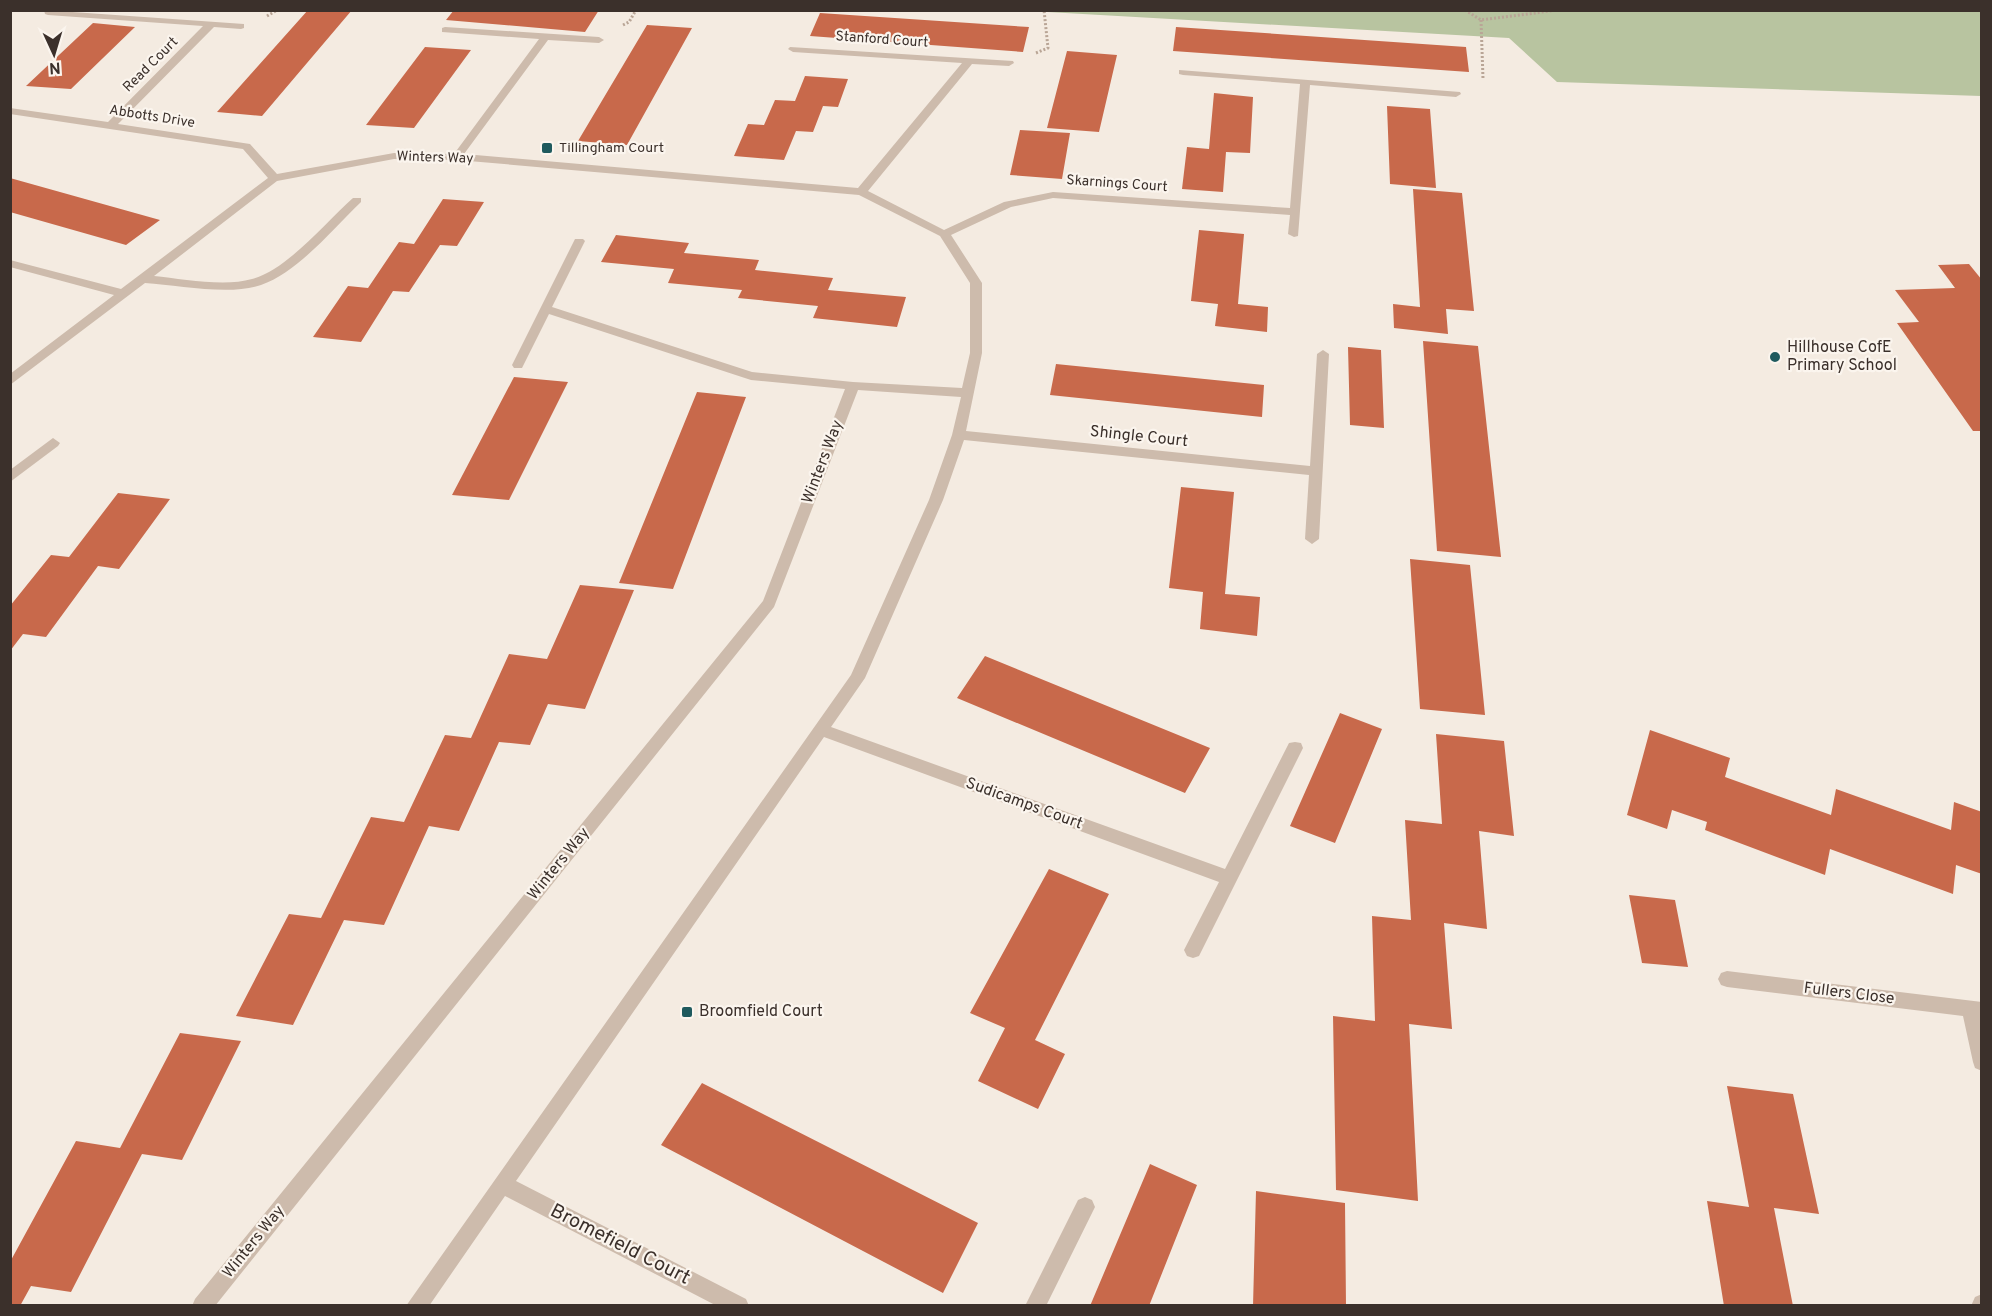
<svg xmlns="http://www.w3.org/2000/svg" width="1992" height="1316" font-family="Overpass,sans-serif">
<rect width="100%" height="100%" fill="#f4ebe1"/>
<path fill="#b8c4a0" d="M1030,11h951v85l-424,-14 -48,-44z"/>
<path fill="#c8694b" d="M308,10h44l-90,106 -45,-4z
M454,10h145l-14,22 -139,-12z
M820,13l209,14 -6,25 -213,-16z
M93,23l42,4 -64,62 -45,-3z
M647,25l45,3 -65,117 -49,-4z
M1176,27l290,20 3,25 -296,-21z
M425,47l46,3 -57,78 -48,-3z
M1067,51l50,4 -18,77 -52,-4z
M805,76l43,3 -10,28 -15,-1 -10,26 -17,-1 -12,29 -50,-4 14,-32 16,1 11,-25 20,1z
M1214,93l39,4 -3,56 -24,-1 -3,40 -41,-3 5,-42 22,2z
M1387,106l43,3 6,79 -46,-4z
M1020,130l50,3 -8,46 -52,-4z
M10,178l150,42 -34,25 -116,-33z
M1413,189l49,4 12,118 -28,-2 2,25 -54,-6 -1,-24 27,3z
M443,199l41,3 -27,44 -17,-1 -31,47 -16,-1 -32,51 -48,-5 35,-51 20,2 31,-46 15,2z
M1199,230l45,4 -6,70 30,3 -1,25 -52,-6 3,-22 -27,-3z
M616,235l73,8 -5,10 75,7 -4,10 78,8 -5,12 78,7 -9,30 -84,-9 5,-12 -80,-8 4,-8 -74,-7 6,-14 -73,-7z
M1969,264l13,16v151h-9l-76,-108 22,-1 -24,-32 60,-2 -17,-23z
M1423,341l55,5 23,211 -64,-6z
M1348,347l33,3 3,78 -34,-3z
M1056,364l208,21 -2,32 -212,-22z
M514,377l54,5 -59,118 -57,-5z
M697,392l49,5 -73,192 -54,-6z
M1181,487l53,5 -9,102 35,3 -3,39 -57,-7 3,-37 -34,-4z
M118,493l52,6 -51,70 -21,-3 -52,71 -23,-3 -13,17v-45l41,-51 18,2z
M1410,559l60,6 15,150 -65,-6z
M580,585l54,5 -49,119 -37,-5 -18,41 -31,-3 -40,89 -30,-5 -45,99 -40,-5 -51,105 -57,-9 53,-102 32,4 50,-101 33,5 41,-87 26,3 38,-84 38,5z
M985,656l225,92 -25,45 -228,-95z
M1340,713l42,16 -47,114 -45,-17z
M1650,730l80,28 -5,19 106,38 5,-26 115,41 3,-28 28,10v62l-26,-9 -3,29 -123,-45 -5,26 -120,-45 2,-8 -35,-12 -5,19 -40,-14z
M1436,734l68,7 10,95 -35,-5 8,98 -43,-6 8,106 -43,-5 9,177 -82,-11 -3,-174 42,5 -3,-105 39,4 -6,-100 37,4z
M1049,869l60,25 -74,146 30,14 -27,55 -60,-28 27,-53 -35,-15z
M1629,895l46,5 13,67 -46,-4z
M180,1033l61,8 -59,119 -40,-6 -71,138 -40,-6 -11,20h-10v-44l66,-121 44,7z
M702,1083l276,140 -35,70 -282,-148z
M1727,1086l66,8 26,120 -45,-6 19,98h-69l-17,-105 42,6z
M1150,1164l47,21 -48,121h-59z
M1256,1191l89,12 1,103h-93z"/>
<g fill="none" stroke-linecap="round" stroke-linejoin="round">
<path stroke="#b9a596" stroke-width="3" stroke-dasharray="2 2" stroke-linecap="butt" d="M1465,10l16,10 77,-10
M267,16l10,-6
M1481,20l2,59
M623,25l6,-3 7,-12
M1036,53l12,-5 -4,-38"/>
<path fill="#cdbbac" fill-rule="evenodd" d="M44,10l200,14v4l-3,1 -27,-2 -96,97 132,20 27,30 117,-21 60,1 85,-115 -97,-7v-4l3,-1 154,10 5,3 -5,3 -51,-3 -84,114 394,34 104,-125 -169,-11 -5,-3 2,-2 223,14 1,2 -5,3 -37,-2 -104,127 76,39 60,-28 49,-10 237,16 10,-124 -117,-9 -4,-1v-4l281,22 1,2 -5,3 -146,-12 -12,151 -4,1 -6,-3 2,-19 -237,-17 -42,9 -60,28 31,48v70l-16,78 344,35 7,-112 6,-4 6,4 -10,185 -7,5 -7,-5 4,-64 -345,-35 -21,60 -78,178 -34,49 394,142 64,-126 6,-1 6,1 2,5 -104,208 -6,2 -6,-2 -3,-6 35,-68 -395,-145 -308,444 230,118 3,7h-32l-212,-110 -76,110h-23l445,-631 78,-175 23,-65 9,-38 -103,-7 -84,217 -559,699h-23l3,-7 568,-698 82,-212 -94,-9 -202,-66 -27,54h-8l-2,-3 63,-126h8l2,2 -33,66 200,65 101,10 109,6 8,-35v-70l-30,-47 -81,-41 -402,-35 -63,-1 -117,22 -123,95c28,3 71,11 98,3 35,-9 74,-57 101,-81h8v4c-28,27 -63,70 -100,83 -32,11 -82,0 -116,-2l-135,102v-11l104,-79 -104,-28v-7l111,29 147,-111 -25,-29 -233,-35v-6l98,14 95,-96 -155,-11 -3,-1z
M53,438l7,5 -2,3 -48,36v-12z
M1727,971l255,31v69l-7,-3 -2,-6 -10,-46 -236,-29 -6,-2 -3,-6 3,-6z
M1085,1197l7,3 3,7 -49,99h-21l53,-106z
M1982,1294v12h-11l4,-9z"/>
</g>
<g fill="#1f5a5e" stroke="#fbf5ee" stroke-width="2">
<rect x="541" y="142" width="12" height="12" rx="3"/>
<circle cx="1775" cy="357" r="6"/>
<rect x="681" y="1006" width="12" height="12" rx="3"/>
</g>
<g text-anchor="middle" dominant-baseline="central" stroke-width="4.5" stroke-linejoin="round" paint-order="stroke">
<g font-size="14" fill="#3b302b" stroke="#fbf5ee">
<text transform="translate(882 40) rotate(4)">Stanford Court</text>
<text transform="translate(151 65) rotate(-45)">Read Court</text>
<text transform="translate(152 117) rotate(9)">Abbotts Drive</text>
<text transform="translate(435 158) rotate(2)">Winters Way</text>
<text transform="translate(1117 184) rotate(4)">Skarnings Court</text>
</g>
<g font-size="14" fill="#3b302b" stroke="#fbf5ee" text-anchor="start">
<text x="559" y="148">Tillingham Court</text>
</g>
<g font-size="16" fill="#3b302b" stroke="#fbf5ee" text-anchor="start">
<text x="1787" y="348">Hillhouse CofE<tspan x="1787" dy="18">Primary School</tspan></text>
<text x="699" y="1012">Broomfield Court</text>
</g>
<g font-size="16" fill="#3b302b" stroke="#fbf5ee">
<text transform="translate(1139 437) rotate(6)">Shingle Court</text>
<text transform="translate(823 462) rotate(-69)">Winters Way</text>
<text transform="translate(1024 804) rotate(20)">Sudicamps Court</text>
<text transform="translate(559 864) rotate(-51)">Winters Way</text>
<text transform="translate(1849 994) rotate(7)">Fullers Close</text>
<text transform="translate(254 1242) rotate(-51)">Winters Way</text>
</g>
<g font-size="20" fill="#3b302b" stroke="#fbf5ee">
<text transform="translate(620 1245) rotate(27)">Bromefield Court</text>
</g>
</g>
<rect width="1992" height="1316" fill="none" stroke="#3b302b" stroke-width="24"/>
<g transform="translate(54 54) rotate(176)" stroke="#fbf5ee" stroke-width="4.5" paint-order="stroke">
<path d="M0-4.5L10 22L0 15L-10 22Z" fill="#3b302b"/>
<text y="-9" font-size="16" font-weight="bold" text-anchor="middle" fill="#3b302b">N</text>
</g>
</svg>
